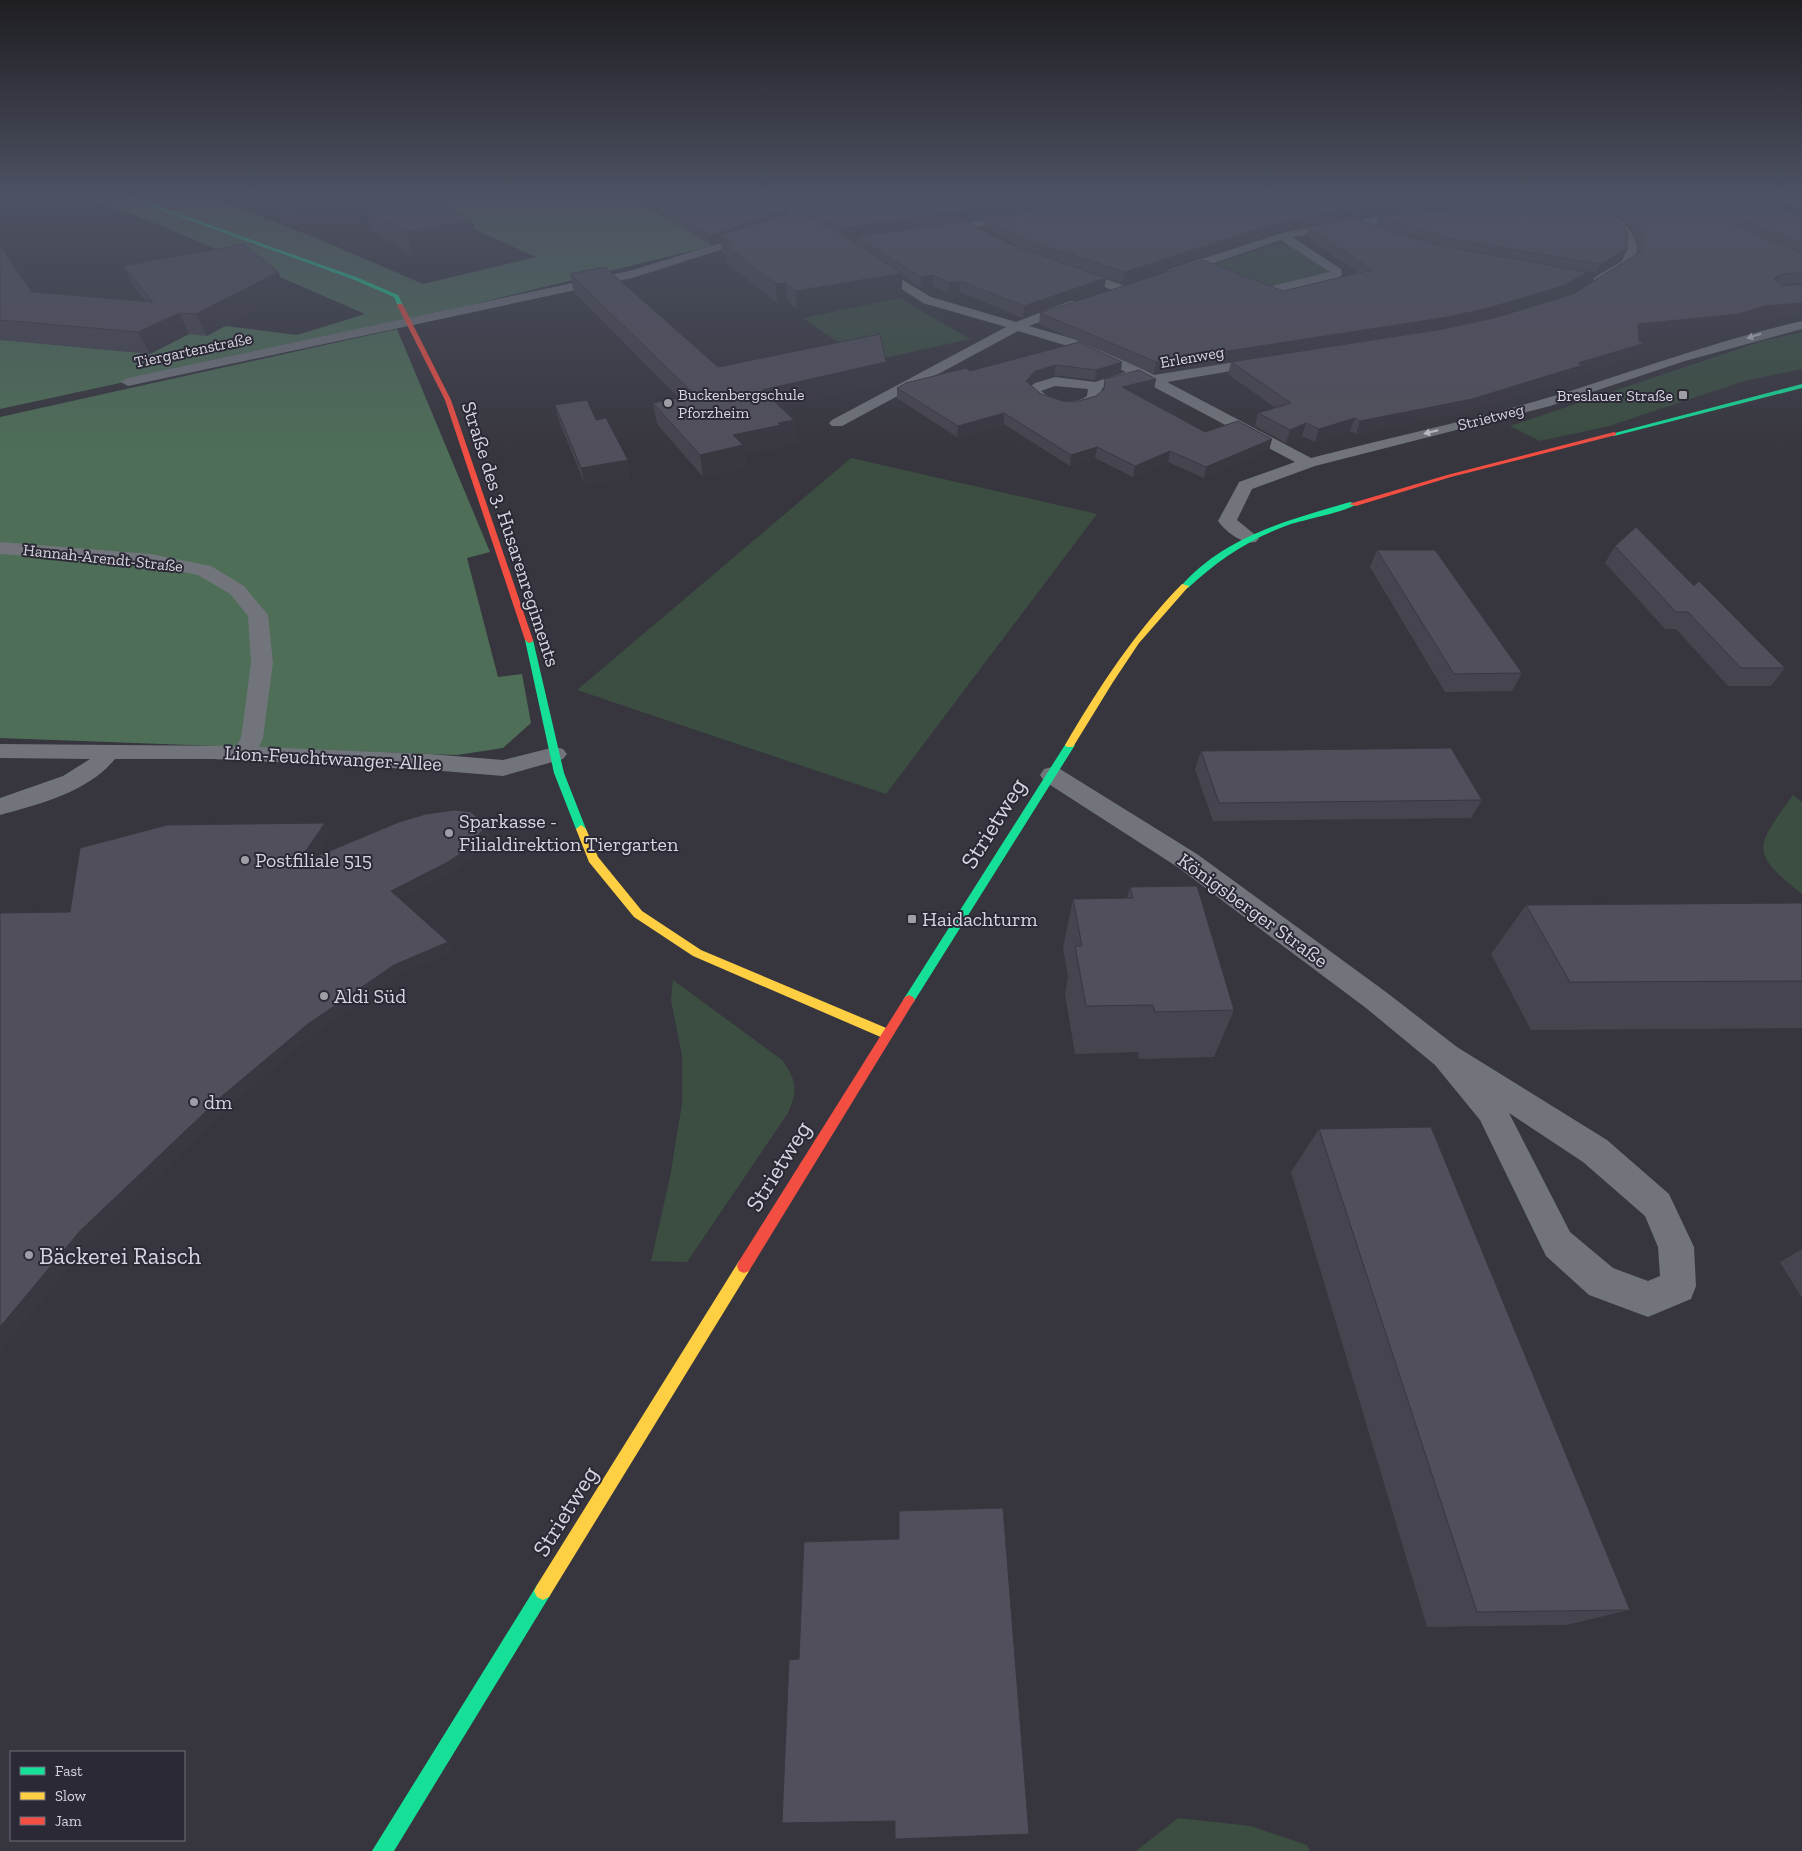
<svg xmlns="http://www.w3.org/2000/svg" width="1802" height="1851" font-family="'Zilla Slab',serif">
<rect width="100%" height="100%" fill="#37363e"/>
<path fill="#3b4e41" d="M1287,241l49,30 -69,19 -58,-25z
M900,298l70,41 -103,23 -64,-44z
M1802,332v37l-58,12 -135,45 -69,15 -30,-15 252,-85z
M851,458l246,56 -211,280 -309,-104z
M1793,795l9,7v92c-55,-43 -45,-48 -9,-99z
M673,980l109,80c15,21 16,30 6,53l-101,149 -36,-1 19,-84 12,-73v-48l-11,-56z
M1178,1818l73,8 56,19 3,6h-174z"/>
<path fill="#4e6e57" d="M81,196h127l113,44 102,44 113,-27 -71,-32 -86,-29h251l41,25 138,-25h55l-156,51 -303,74 -405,88v-102l116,5 181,23 68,-21 -205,-89z
M1766,196h36v14z
M397,329l93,223 -23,6 31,119 24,-3 9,49 -28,25 -46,7 -457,-17v-321z"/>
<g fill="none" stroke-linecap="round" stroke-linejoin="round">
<path fill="#71747a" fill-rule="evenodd" d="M1578,196h42l-5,3 -69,6 -5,-3 5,-3z
M1599,207c7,2 14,8 20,12 33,28 17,55 -20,65l-6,-4 2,-3 27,-16 6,-13 -6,-14 -28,-24z
M1414,212l4,1v4l-126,20 49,32 1,5 -2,3 -73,18 -31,-14 6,-4 26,10 62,-15 -49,-32 -105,36h-8l-2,-3 2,-3 114,-37 70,-13z
M1020,215l4,1v4l-88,13 -5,-3 5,-3z
M757,232l4,1v4l-129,41 -504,108 -7,-4 7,-4 501,-107z
M871,261l60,36 85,25 54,-21h8l2,3 -2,3 -49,19 52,15 38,16 35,18 112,-18 5,1 2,3 -2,3 -5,1 -99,17 144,76c76,-20 153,-36 229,-58 88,-26 172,-59 262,-79v8l-117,32 -135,45 -235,60 -63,23 -15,31 22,18 -3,4c-13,3 -30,-10 -38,-21l19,-35 2,-4 56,-20 -158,-84 -35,10 -1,10c-16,23 -62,12 -75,-8l9,-7 20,-6 40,5 31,-10 -55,-25 -53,-16 -176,95h-10l-3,-3 3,-3 174,-93 -83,-24 -56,-37 -2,-2zM1055,386l33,3 -1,7c-13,10 -34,6 -46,-5z
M1070,266l55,20 2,3 -6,4 -4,-1 -51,-20v-4z
M0,542l151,12 60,12 33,20 24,29 5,48 -10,75 -4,9 171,7 73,6 52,-13 8,2 4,5 -4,5 -60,17 -73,-6 -217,-11h-98c-27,33 -75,45 -115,56v-17l63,-22 27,-17 -90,-1v-14l236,2 5,-8 10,-75 -3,-47 -18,-22 -32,-19 -47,-9 -151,-12z
M1052,767l8,2 137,85 189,138 71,55 150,93 62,54 25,53 2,39 -5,13 -43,18 -59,-22 -43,-39 -66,-136 -45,-55 -69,-57 -187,-140 -135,-87 -4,-6 4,-6zM1509,1113l74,49 62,54 13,31 2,29 -12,5 -35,-13 -43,-36z"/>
<path fill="#16e098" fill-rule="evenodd" d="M122,196h6l228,81 42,18 5,10 -5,1 -4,-9 -42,-18z
M1802,384v4l-188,48 -3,-2z
M1350,502l7,2c-12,8 -50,15 -66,20 -40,14 -72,35 -103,64l-7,-2c44,-50 108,-66 169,-84z
M529,637l4,3 31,133 22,56 -5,4 -5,-4 -22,-56 -29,-133z
M1070,742l5,3 -162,258 -4,2 -4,-2 -2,-3 2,-3 160,-252z
M543,1582l6,3 3,6 -3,6 -155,254h-22l165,-266z"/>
<path fill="#ffcf43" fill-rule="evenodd" d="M1182,584l7,2 -50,57 -26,39 -40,65h-6l-2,-2c34,-58 70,-113 117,-161z
M581,825l5,4 12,28 44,54 59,39 190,80 2,4 -2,4 -4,1 -4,-1 -190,-82 -59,-39 -45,-55 -13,-33z
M744,1259l5,2 2,5 -2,5 -200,326 -6,3 -6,-3 -3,-6 3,-6 202,-324z"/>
<path fill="#f24e42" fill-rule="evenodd" d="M400,303l3,2 48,95 82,240 -1,2 -3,1 -4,-3 -80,-240 -48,-95z
M1614,432l2,1v2l-165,42 -95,29 -7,-2 98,-29z
M909,995l4,2 2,3 -2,3 -164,268 -5,2 -5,-2 -2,-5 2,-5 166,-264z"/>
</g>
<path fill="#46444e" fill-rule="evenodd" d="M256,196h105l6,20 -67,12z
M632,196h681l27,15 -2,10 -60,11 -155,51 -79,-27 62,22 -2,11 -81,29 -63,-26 -12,2 -15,-8 -12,2 -19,-12v15l-105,18 -10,-8 -10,2 -50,-40 -1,-8 -4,-2 -1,-10 -10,3zM762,201l44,13 4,-1 1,6 -22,-6zM1030,211l-46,7v10l41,22 -8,-3 -161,-10v7l-9,-6z
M1314,196h241l-199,21z
M1599,196h147l56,22v95l-44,5 -26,8 -93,9v20l-60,18 -2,4 -110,35 -111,22 -6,-3 -35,11 -13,-6 -16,7 -31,-17 3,-13 18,-5 -48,-34 3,-12 212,-33 51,-11 79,-24 64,-40 1,-4 -5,-20 -14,-15 -23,-13zM1802,283v1l-20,2 -2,-1z
M365,207l114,37 -65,13 -41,-26z
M1379,217l246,33 -5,9 -23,14 -64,-11 50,20 -25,14 -77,24 -43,9 -284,45 -115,-50 1,-11 243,-22 76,-17 -53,-38 2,-9 76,2 61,17 -69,-21z
M0,246l32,46 114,10 -12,-15 -11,-21 155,6 9,20 -80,44 -18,-2 -39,20 -150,-14z
M570,274l148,93 168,16 -105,24 13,13 2,21 -14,3v3l-38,8 2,12 -43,10 -46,-53 -4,-21 26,-5 -105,-106z
M1079,342l42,30 -26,8 -41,-5 -20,7 -4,3 11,9 22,7 12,1 81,-23 -2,10 -19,5 70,38 67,7 -3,11 -65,28 -36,-16 -35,15 -38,-19 -25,8 -66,-42 -47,13 -60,-39v-10l73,-17z
M555,405l76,72 -46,8 -26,-64z
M1615,546l79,40 91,82 -14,18h-43l-52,-57h-11l-60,-66z
M1377,550l145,123 -10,18 -67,1 -75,-125z
M1201,751l281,49 -11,18 -258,3 -18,-52z
M1130,887l104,123 -20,47 -75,2 -1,-7 -63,2 -10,-60 3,-17 -5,-29 10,-49 54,-1z
M1802,903v125l-271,2 -40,-76 35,-49z
M1319,1129l311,481 -64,15 -139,2 -136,-455z
M1802,1249v49l-22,-36z"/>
<path fill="#393740" d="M337,196h24l6,20 -67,12 -9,-24z
M829,196h29l-52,18 -1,-10z
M1057,196h44l-64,14 -194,28v-10z
M1466,196h89l-199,21 3,-10z
M788,209l1,10 -69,16 1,8 -10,3 -1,-10z
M1340,211l-2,10 -60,11 -155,51 2,-11 155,-50z
M472,220l7,24 -65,13 -8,-25z
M1625,250l-5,9 -23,14 4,-9z
M278,272l9,20 -80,44 -11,-22z
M1587,272l-4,10 -25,14 -77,24 -43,9 -284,45 2,-12z
M902,273v18l-105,18 -1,-18z
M1781,274l-6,11 -1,-6z
M933,275v11l-12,2v-11z
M1106,278l-2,11 -81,29 1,-12z
M960,281v11l-12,2 1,-11z
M786,283l1,18 -10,2 -1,-19z
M1802,303v10l-44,5 -26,8 -100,10 6,-12 126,-18z
M179,313l10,21 -39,20 -12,-22z
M1645,343l-6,12 -60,18 -2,4 -110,35 -111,22 4,-13 218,-58z
M886,362v21l-122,28 -2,-21z
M1122,362l-1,10 -26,8 1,-10z
M1056,365l-2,10 -20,7 -9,9 1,-10 9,-10z
M1156,379l-2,10 -33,9 1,-11z
M1004,413v11l-47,13 1,-11z
M1355,418l-5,13 -35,11 4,-13z
M794,420l2,21 -14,3v3l-38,8 2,12 -43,10 -3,-22 33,-20 45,-12z
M1306,423l-4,13 -16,7 4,-13z
M1272,439l-3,11 -65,28 2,-11z
M1097,447l-2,11 -25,8 1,-11z
M1170,451l-2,11 -35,15 2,-11z
M628,460l3,17 -46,8 -4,-17z
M325,823l6,10 -29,42 -6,-10z
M486,826l5,10 -19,23 -19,14 -56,28 -6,-10z
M448,942l6,10 -54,23 -84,58 -85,72 -139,135 -92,112v-25l80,-96 142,-135 86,-72 86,-59z"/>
<path fill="#514f5b" stroke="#393740" d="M280,196h57l-46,8z
M422,196h5l45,24 -66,12 -41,-25z
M646,196h99l43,13 -78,27z
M777,196h52l-24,8z
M856,196h201l-19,4 -195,28 -33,-16z
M1098,196h215l27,15 -60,11 -155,50 -98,-32 -43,-22 54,-8z
M1336,196h130l-107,11z
M1607,196h56l139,57v20l-21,1 -7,5 8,7 20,-2v19l-38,3 -25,8 -101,10 1,17 6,2 -67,20 5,2 -111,34 -112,22 -5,-3 -36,11 -13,-6 -16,7 -32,-17 33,-10 -60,-41 212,-33 51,-11 79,-24 67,-42 3,-12 -5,-20 -15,-14z
M1685,196h61l56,22v26z
M1579,197l37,20 11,15 1,9 -3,9 -24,14 -151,-25 -71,-22z
M795,211l40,19 67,43 -106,18 -10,-8 -10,1 -51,-39 8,-1 -13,-9z
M1356,218l28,11 58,17 145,26 -24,14 -78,23 -43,9 -286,44 -116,-49 163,-53 80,31 89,-21 -64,-43z
M965,221l52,26 89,31 -82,28 -64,-25 -11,2 -16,-8 -12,2 -65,-40z
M244,244l34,28 -82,42 -17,-1 -41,19 -138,-12v-74l32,46 121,10 -30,-36z
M605,267l113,100 162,-33 6,28 -124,28 32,30 -16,3 3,2 -48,10 10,10 -43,10 -47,-52 42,-8 -125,-121z
M1079,342l43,20 -26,8 -40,-5 -21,6 -9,10 15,13 22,7 12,1 21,-6 8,-7 1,-10 34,-9 17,9 -34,8 83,45 33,-11 34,18 -66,28 -36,-16 -35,15 -38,-19 -26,8 -67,-42 -46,13 -61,-38 9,-5 60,-15 4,3z
M587,400l9,20 10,-2 22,42 -47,8 -26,-63z
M1636,527l58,59 5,-5 86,87h-44l-53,-56h-12l-61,-66z
M1377,550h58l87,123 -68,1z
M1451,748l31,52 -263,3 -18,-52z
M454,810l17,2 15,14 -19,23 -19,13 -57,29 57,51 -54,23 -86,59 -86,72 -142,135 -80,96v-414l70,-1 10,-64 87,-23 158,-2 -29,42 103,-43 27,-8z
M1197,886l37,124 -79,2 -2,-7 -67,1 -11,-60h7l-9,-47 60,-1 -3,-11z
M1802,903v78l-232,1 -44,-77z
M1431,1127l199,483 -153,2 -158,-483z
M1003,1508l26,326 -134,5v-18l-113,2 7,-163 10,-1 5,-117 95,-3v-28z"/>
<defs><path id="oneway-solid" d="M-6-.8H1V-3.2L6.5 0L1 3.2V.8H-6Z" transform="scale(1.25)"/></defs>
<g fill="#c3c2cb">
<use href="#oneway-solid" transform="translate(1754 336) rotate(163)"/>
<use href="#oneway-solid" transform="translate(1431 432) rotate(166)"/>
</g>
<linearGradient id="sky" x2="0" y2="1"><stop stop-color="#1e1e22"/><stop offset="0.43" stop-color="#4d5263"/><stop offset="1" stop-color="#4d5263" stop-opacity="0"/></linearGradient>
<rect width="1802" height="455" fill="url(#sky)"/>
<g fill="#9f9ea7" stroke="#2b2936" stroke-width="2">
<rect x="1678" y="390" width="10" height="10" rx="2.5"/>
<circle cx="668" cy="403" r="5"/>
<circle cx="449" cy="833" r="5"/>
<circle cx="245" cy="860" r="5"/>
<rect x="907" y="914" width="10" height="10" rx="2.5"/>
<circle cx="324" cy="996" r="5"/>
<circle cx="194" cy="1102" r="5"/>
<circle cx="29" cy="1255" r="5"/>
</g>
<g text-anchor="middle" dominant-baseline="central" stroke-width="4" stroke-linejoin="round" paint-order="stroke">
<g font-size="16" fill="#d7d6df" stroke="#2b2936">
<text transform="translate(193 350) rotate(-12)">Tiergartenstraße</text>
<text transform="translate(1192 357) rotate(-10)">Erlenweg</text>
<text transform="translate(1491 417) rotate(-14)">Strietweg</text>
<text transform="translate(103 558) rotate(6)">Hannah-Arendt-Straße</text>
</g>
<g font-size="16" fill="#d7d6df" stroke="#2b2936" text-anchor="start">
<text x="678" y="394">Buckenbergschule<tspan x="678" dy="18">Pforzheim</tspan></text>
<text x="1673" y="395" text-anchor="end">Breslauer Straße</text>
</g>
<g font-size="20" fill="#d7d6df" stroke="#2b2936">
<text transform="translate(511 534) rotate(72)">Straße des 3. Husarenregiments</text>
<text transform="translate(333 758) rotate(3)">Lion-Feuchtwanger-Allee</text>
<text transform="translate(1253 910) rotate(36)">Königsberger Straße</text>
</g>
<g font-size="20" fill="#d7d6df" stroke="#2b2936" text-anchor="start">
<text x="459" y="821">Sparkasse -<tspan x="459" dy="23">Filialdirektion Tiergarten</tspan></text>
<text x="255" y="860">Postfiliale 515</text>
<text x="922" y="919">Haidachturm</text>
<text x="334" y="996">Aldi Süd</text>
<text x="204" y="1102">dm</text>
</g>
<g font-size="24" fill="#d7d6df" stroke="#2b2936">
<text transform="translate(993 823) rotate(-58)">Strietweg</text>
<text transform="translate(778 1166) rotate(-58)">Strietweg</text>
<text transform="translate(565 1511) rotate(-58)">Strietweg</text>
</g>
<g font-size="24" fill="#d7d6df" stroke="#2b2936" text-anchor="start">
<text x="39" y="1255">Bäckerei Raisch</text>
</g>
</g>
<rect x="10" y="1751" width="175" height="90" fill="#2b2936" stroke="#706e7a"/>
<rect x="20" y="1767" width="25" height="8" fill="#16e098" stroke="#706e7a"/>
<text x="55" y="1776" font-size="15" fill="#d7d6df">Fast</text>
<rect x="20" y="1792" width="25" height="8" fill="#ffcf43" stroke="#706e7a"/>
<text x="55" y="1801" font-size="15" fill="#d7d6df">Slow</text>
<rect x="20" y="1817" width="25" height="8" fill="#f24e42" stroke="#706e7a"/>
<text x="55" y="1826" font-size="15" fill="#d7d6df">Jam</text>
</svg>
